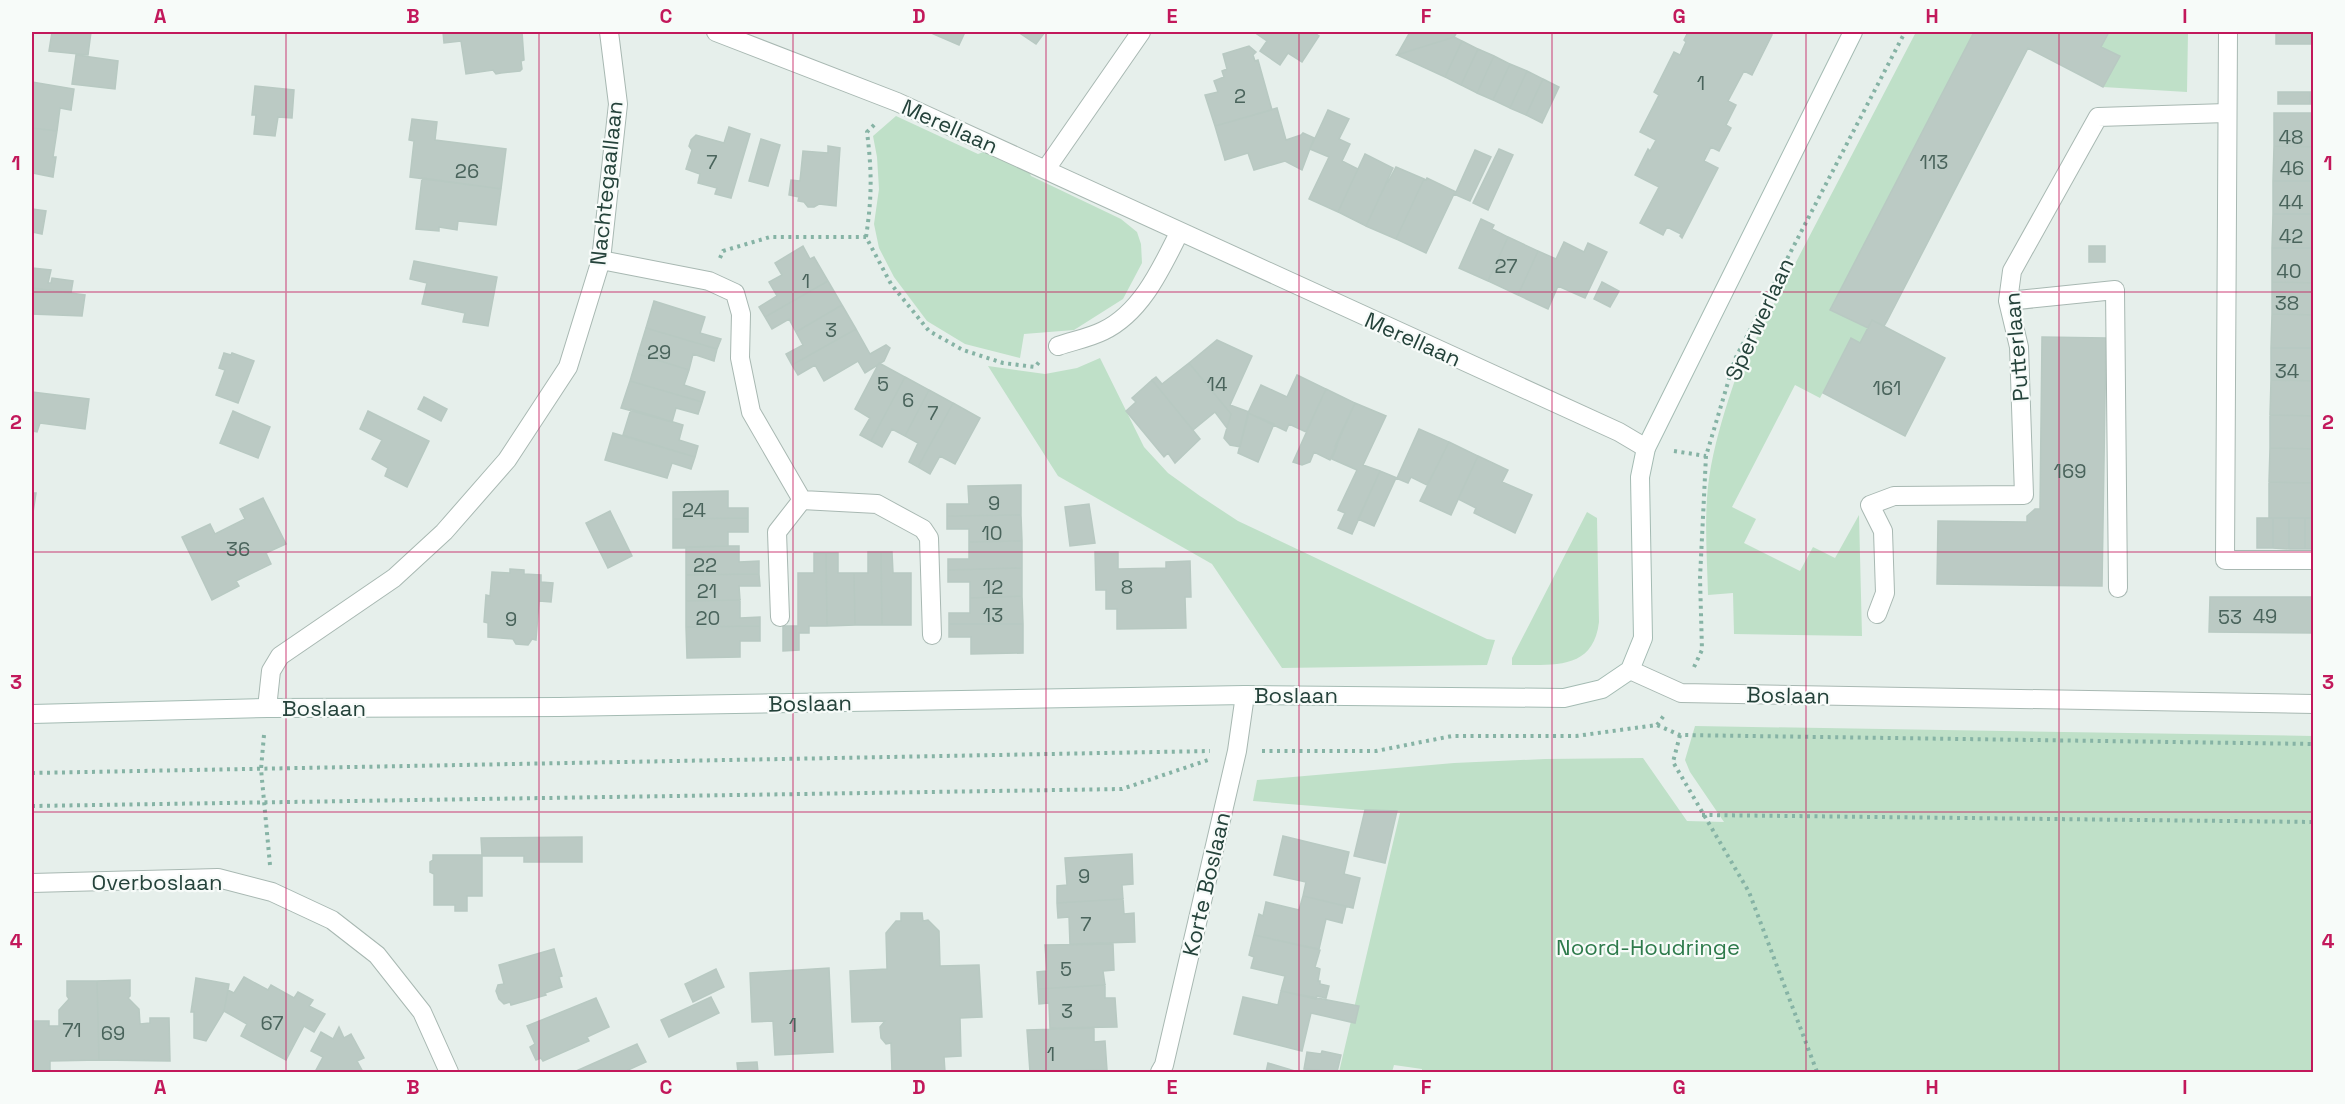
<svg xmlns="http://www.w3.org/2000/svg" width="2345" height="1104" font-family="'Space Grotesk',sans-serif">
<rect width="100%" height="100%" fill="#e6efeb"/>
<path fill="#bfe0c8" d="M1916,32h58l-143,278 37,18 -8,15 -9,-5 -31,60 -25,-13 -63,122 24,12 -12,24 56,28 13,-24 22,11 24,-43 3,121 -128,-2 -1,-41 -25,2c-1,-43 -5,-87 3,-129 6,-31 15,-60 25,-89z
M2109,32h79l-1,60 -84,-5 17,-31 -19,-9z
M896,116l82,38 8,-3 42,18 3,7 90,43 16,13 4,12 1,19 -19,36 -49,31 -50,4 -4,24 -55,-14 -38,-23 -33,-44 -15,-29 -5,-24 5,-35 -2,-32 -4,-21z
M1100,358l44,89 24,26 32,23 38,25 249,118 8,1 -8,25 -205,3 -70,-104 -154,-88 -70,-110 57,8 32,-6z
M1587,512l10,6 2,104c-6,50 -48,42 -87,43v-7z
M1695,726l618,10v336h-891v-3l-28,-4 -2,7h-53l61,-259 -147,-12 4,-21 197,-17 91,-4 98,-1 44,63 37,1 -34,-50 -5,-12z"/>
<path fill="#bbcac4" stroke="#b8c9c2" stroke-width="1.5" d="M52,32h39l-3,23 -39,-4z
M443,32h79l2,28 -3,1 1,8 -2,2 -19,2 -5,1 -3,-4 -27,4 -5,-33 -17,2z
M929,32h36l-6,13z
M1018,32h27l-9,12z
M1254,32h59l6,4 -17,26 -14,-9 -8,12 -20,-14 7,-10z
M1410,32h47l-3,5 -57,18z
M1688,32h77l7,3 -20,40 -8,-4 -16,30 8,4 -10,20 5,3 -12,23 -8,-4 -7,14 14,7 -36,70 -2,-2 1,-2 -14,-7 -4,8 -23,-12 19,-36 -24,-12 13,-26 2,2 6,-11 -16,-8 19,-37 -5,-3 20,-40 6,3 6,-13 -2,-2z
M1974,32h135l-8,15 19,9 -17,31 -75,-39 -141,273 -3,5 -12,-6 -4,8 -38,-18z
M2276,32h35v12h-35z
M2311,32h3v12h-3z
M1454,37l8,4 -17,36 -48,-22z
M1462,41l16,8 -17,36 -16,-8z
M1249,46l7,6 -3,3 2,6 3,-1 14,50 -57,16 -10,-31 13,-3 -4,-11 10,-4 -2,-6 5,-2 -4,-15z
M1478,49l16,7 -17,37 -16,-8z
M76,55l42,6 -3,28 -43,-5z
M1494,56l16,8 -17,36 -16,-7z
M1510,64l17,7 -17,37 -17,-8z
M1527,71l16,8 -17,36 -16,-7z
M1543,79l16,8 -17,36 -16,-8z
M32,82l42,7 -3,21 -11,-2 -3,23 -25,-3z
M255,86l39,4 -2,28 -14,-1 -3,19 -21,-2 2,-19h-4z
M2278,92h32v12h-32z
M2310,92h4v12h-4z
M1277,108l9,32 15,-5 2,-2 11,5 -12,32 -17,-9 -31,9 -6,-17 -23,7 -10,-34z
M1328,110l21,9 -10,20 11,5 -8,17 16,8 -20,43 -29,-13 20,-42 -19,-8z
M2274,113h40v34l-40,-1z
M412,119l25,3 -2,18 71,9 -5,40 -91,-12 4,-36 -5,-1z
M729,127l21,7 -19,64 -16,-4 2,-6 -19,-5 2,-9 -14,-5 6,-19 -3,-4 2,-6 5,-5 28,8z
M32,128l25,3 -4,26h3l-3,20 -21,-4z
M761,139l19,6 -12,41 -19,-5z
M828,146l12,2 -4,58 -17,-2 -5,3h-6l-4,-5 -6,-1 1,-4 -10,-2 2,-15 9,1 3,-30 25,2z
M2274,146l40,1v34h-41z
M1499,149l14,6 -25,55 -15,-7z
M1475,150l16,7 -21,44 -16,-7 -28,59 -30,-14 28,-60 2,1 1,-2 29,14z
M1365,154l28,14 -27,58 -28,-14z
M1396,167l28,12 -28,60 -30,-13 21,-44h1z
M422,178l79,11 -5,36 -38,-4 -1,9 -18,-3v4l-23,-2z
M2273,181h41v33h-41z
M32,209l14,2 -4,23 -10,-2z
M2273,214h41v34h-42z
M1481,219l13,6 -2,4 16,8 -20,44 -29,-13z
M1508,237l30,14 -20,44 -30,-14z
M1564,242l20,10 4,-9 19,9 -22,46 -27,-12 -10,23 -30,-14 20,-44 18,8z
M803,246l7,13 4,-2 14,24 -63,36 -6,-10 18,-11 -8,-14 13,-7 -7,-12z
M2089,246h16v16h-16z
M2272,248h42v35l-42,-1z
M414,261l83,16 -9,49 -25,-4 2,-9 -43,-9 5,-21 -17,-4z
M32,268l19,2 -3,13h3l1,-5 21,3 -2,12 -39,-5z
M828,281l14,24 -46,27 -7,-13 -17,10 -7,-12z
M1602,282l17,9 -9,16 -16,-8z
M2272,282l42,1v32l-42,-1z
M32,288l53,7 -3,21 -50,-2z
M654,301l51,16 -5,16 21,6 -4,10 -71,-21z
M842,305l14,24 -64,36 -6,-11 17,-9 -7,-13z
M2272,314l42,1v33h-43z
M1872,320l73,38 -40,78 -82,-43 28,-55 9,5z
M646,328l71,21 -3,12 -21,-7 -4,16 -51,-16z
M856,329l14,25 16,-9 4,3 -6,13 -19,12 -7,-12 -34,20 -9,-16 -17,10 -6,-10z
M2042,337l64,1 -4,248 -165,-2 1,-63 89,1v-6l8,-7h5z
M1217,340l35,16 -22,49 19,7 -9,35 -10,-2 -6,-7 7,-24 -42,-51z
M2271,348h43v33l-43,-1z
M224,353l7,2 1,-2 22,8 -16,42 -22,-8 9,-25 -6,-2z
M638,354l51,16 -5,15 21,7 -3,10 -72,-21z
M879,363l26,14 -34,64 -11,-6 10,-17 -15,-9z
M1189,363l42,51 -4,14 -12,-16 -22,18 -41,-50 4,-3 6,7z
M1297,375l29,14 -20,43 -17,-8 -3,7 -38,-18 13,-28 26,12z
M905,377l24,13 -24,46 -13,-7 -10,18 -11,-6z
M1152,380l48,59 -25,24 -7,-10 -4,4 -38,-46 10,-9 -4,-4z
M2271,380l43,1v35l-44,-1z
M630,381l72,21 -4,12 -22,-6 -4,14 -51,-14z
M1326,389l29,14 -25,57 -16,-8 -4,10 -8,3 -9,-3z
M929,390l24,13 -35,64 -9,-5 9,-19 -13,-7z
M32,392l57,7 -4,30 -45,-6 -3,9 -5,-1z
M424,397l23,12 -6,12 -23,-12z
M953,403l27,15 -25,46 -15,-8 -10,18 -12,-7z
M1355,403l31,13 -23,49 17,6 -28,63 -14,-6 7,-15 -7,-3 19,-40 -25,-11 5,-13h-2z
M631,409l52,16 -4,15 19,6 -3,11 -72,-22z
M233,411l37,16 -12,31 -38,-15z
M368,411l61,30 -22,46 -22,-11 3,-8 -16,-9 10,-19 -22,-11z
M1248,413l26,11 -16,38 -20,-9z
M2270,415l44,1v33l-44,-1z
M1419,429l30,13 -22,43 -16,-8 -3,6 -12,-5 -22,48 -16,-7 22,-48 17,7z
M613,433l82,24 -4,12 -19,-6 -5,15 -62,-18z
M1449,442l29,14 -27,59 -31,-14z
M2270,448l44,1v34l-45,-1z
M1478,456l30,14 -6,12 30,13 -17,38 -41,-20 2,-5 -18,-9z
M2269,482l45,1v35h-45z
M1021,485v30l-74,1v-12h22l-1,-18z
M728,491v17h20v10l-75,1v-27z
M32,493h4l-4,26z
M263,498l23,46 -20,9 5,11 -35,17 3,5 -27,14 -30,-63 28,-13 5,10 30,-15 -5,-10z
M1089,504l6,39 -25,3 -5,-39z
M610,511l22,45 -24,12 -22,-45z
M1021,515l1,26 -53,1v-13h-22v-13z
M748,518v14h-20v14l-55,2v-29z
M2257,518h16v30h-16z
M2273,518h16v31l-16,-1z
M2289,518h16v31h-16z
M2305,518h9v31h-9z
M1022,541v27l-74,2v-11h21v-17z
M728,546h11v16l20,-1v13l-73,1v-28z
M868,552h13l1,73h-27l-1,-52h14z
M881,552h11l1,21h18v52h-29z
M1095,552h23v17l48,-1v-6l24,-1 1,36h-6l1,31 -69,1v-20h-11v-19h-10z
M814,553h12l1,73h-18v7h-10v17l-16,1v-25h15v-53h16z
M826,553h12v20h16l1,52 -28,1z
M1022,568v28l-52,2v-16h-22v-12z
M510,569l14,1v4l17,1v7l12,1 -2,19 -12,-1 -3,39 -4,-1 -4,6 -12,-1 -3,-5 -25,-2v-14l-4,-1 2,-27 4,1 2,-24 18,1z
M759,574l1,12h-21l1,14 -54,1v-26z
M1022,596l1,28h-74v-11h21v-15z
M2210,597h104v36l-105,-1z
M740,600v18l20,-1v9l-74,1v-26z
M949,624h74v29l-52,1v-17h-22z
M760,626v15h-20v16l-53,1 -1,-31z
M1365,810l32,1 -12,52 -31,-7z
M1283,836l66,16 -5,22 16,4 -7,30 -50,-12 3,-14 -32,-7z
M582,837v25h-58v-6h-42v40h-15v15h-12v-6h-21v-31l-4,-2v-10l3,-2v-5h49l-1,-17z
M1132,854l1,30 -11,1 1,14 -66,4v-17l10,-1 -2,-27z
M1303,896l43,10 -4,17 -16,-4 -7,30 -65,-14 5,-21 4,2 3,-14 33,8z
M1123,899l1,15 10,-1 1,29 -65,2 -1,-27 -11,1 -1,-15z
M901,913h21l1,8 5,-1 11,11 1,35 39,-1 3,52 -22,1 1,38 -17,1 1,15h-53l-1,-29 -5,1 -5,-6 -1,-11 5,-6 -33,1 -2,-51 37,-2 -1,-36 10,-12h5z
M1254,935l66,15 -5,17 5,2 -2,12h2v3l9,2 -3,12 -9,-2 -1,3 -35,-8 4,-15 -34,-8 3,-11 -5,-2z
M1113,944l1,26 -11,1 2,14 -67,4 -1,-17 10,-1 -2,-26z
M554,949l8,27 -3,1 3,10 -17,6 1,2 -35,10 -1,-3 -6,2 -5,-5 -3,-8 2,-6 6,-1 -5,-19z
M829,968l4,84 -58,3 -2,-34 -21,1 -2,-49z
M716,969l8,18 -31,15 -8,-18z
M244,977l24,13 3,-5 23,13 4,-6 15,8 -4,6 16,8 -11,18 -10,-6 -18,34 -45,-24 6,-12 -23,-13 4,-21 6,3z
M196,978l33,6 -5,27 -18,30 -12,-3v-26h-3z
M130,980v16l-2,2 11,11 1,15 10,-1v-5h19l1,43 -71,-1 -2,-79z
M67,981h30l2,79 -49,1v11h-18v-51h17v5h10v-16l10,-11 -2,-3z
M1105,985v13h10l2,29 -67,1 -1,-25 -10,1 -1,-15z
M1281,991l78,15 -4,17 -44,-10 -9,38 -68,-17 9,-37 35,8z
M711,997l8,16 -50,24 -8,-17z
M596,998l13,29 -22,10 2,4 -46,20 -2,-3 -5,2 -6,-13 5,-3 -8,-18z
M339,1027l5,11 7,-4 13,24 -7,3 6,11h-48l8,-15 -12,-6 10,-19 12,7z
M1094,1028v14l11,-1 2,29 -77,2 -3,-42z
M637,1044l9,18 -18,8 1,2h-55z
M1322,1051l19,4 -4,17 -33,-3 3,-17 14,2z
M757,1062l1,10h-20l-1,-9z
M1268,1063l27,8v1h-29z"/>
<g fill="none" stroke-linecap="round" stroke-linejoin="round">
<defs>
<path id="lane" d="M2008,301l107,-11 3,298
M1877,614l8,-21 -2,-62 -13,-26 24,-9 130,-1 -5,-148 -11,-46 4,-30 86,-154 129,-4
M780,617l-3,-85 25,-32"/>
<path id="street" d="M716,32l181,70 722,330 27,16
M2228,32l-3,528h89
M1046,169l95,-137
M601,260l108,21 26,12 6,21 -1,44 11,54 51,88 75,4 46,25 6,9 3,97
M1058,346c14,-5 31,-8 45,-15 38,-18 58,-62 76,-98
M1630,670l51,23 633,11
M267,708l4,-37 9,-15 114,-78 50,-46 63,-72 61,-93 33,-107 17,-156 -9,-72
M32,883l186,-5 54,14 60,28 45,35 45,57 27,60
M1160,1072l4,-7 73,-314 8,-56"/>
<path id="secondary" d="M32,714l235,-6 292,-1 686,-12 319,3 38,-9 28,-19 13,-32 -3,-161 6,-29 207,-416"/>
</defs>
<use href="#lane" stroke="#a8b8b2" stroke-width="20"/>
<use href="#street" stroke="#a8b8b2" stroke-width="20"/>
<use href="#secondary" stroke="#a4bbb3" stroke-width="20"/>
<path stroke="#86b3a5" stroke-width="4" stroke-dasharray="3 4.5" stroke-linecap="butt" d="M866,237c6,-40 6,-65 1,-105l9,-9
M720,258l3,-7 47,-14h96l25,47 38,47 34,19 40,13 32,4 4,-5
M1674,451l32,5
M1694,667l8,-17 -2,-72 6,-122 29,-97 170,-327
M1657,725l8,-11
M264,735l-3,34 9,96
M1680,735l-7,27 76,130 68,180
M1262,751h114l76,-15h124l81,-11 23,10 634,9
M32,773l1178,-22
M32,806l1090,-17 86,-29
M1702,815l612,7"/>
<use href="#lane" stroke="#fff" stroke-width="18"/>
<use href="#street" stroke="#fff" stroke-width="18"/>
<use href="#secondary" stroke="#fff" stroke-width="18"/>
</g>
<path fill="none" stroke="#c2185b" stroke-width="1.5" stroke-opacity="0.55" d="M286,32v1040M539,32v1040M793,32v1040M1046,32v1040M1299,32v1040M1552,32v1040M1806,32v1040M2059,32v1040M32,292h2282M32,552h2282M32,812h2282"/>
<g text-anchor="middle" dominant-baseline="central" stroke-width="4.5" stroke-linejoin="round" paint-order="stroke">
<g font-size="20" fill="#4a645c">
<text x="1701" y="83">1</text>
<text x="1240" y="96">2</text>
<text x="2291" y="137">48</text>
<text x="712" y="162">7</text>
<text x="1934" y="162">113</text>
<text x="2292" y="168">46</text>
<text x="467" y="171">26</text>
<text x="2291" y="202">44</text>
<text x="2291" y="236">42</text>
<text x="1506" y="266">27</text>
<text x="2289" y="271">40</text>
<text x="806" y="281">1</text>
<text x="2287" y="303">38</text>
<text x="831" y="330">3</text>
<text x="659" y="352">29</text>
<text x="2287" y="371">34</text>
<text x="883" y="384">5</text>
<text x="1217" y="384">14</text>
<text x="1887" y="388">161</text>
<text x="908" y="400">6</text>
<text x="933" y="413">7</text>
<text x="2070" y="471">169</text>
<text x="994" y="503">9</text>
<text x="694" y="510">24</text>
<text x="992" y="533">10</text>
<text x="238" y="549">36</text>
<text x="705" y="565">22</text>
<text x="993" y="587">12</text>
<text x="1127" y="587">8</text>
<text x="707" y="591">21</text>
<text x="993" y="615">13</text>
<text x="2265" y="616">49</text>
<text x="2230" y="617">53</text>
<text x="708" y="618">20</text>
<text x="511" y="619">9</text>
<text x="1084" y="876">9</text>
<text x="1086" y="924">7</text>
<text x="1066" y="969">5</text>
<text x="1067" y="1011">3</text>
<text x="272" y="1023">67</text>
<text x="793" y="1025">1</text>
<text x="72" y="1030">71</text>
<text x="113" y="1033">69</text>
<text x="1051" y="1054">1</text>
</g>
<g font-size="22" fill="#24423a" stroke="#f7fbf9">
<text transform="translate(950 126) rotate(24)">Merellaan</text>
<text transform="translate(606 183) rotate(-84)">Nachtegaallaan</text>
<text transform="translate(1759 319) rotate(-65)">Sperwerlaan</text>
<text transform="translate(1413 339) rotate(24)">Merellaan</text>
<text transform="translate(2016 347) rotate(-95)">Putterlaan</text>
<text x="1296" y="695">Boslaan</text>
<text transform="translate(1788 695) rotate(1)">Boslaan</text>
<text transform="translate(810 703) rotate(-1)">Boslaan</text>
<text x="324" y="708">Boslaan</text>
<text x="157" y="882">Overboslaan</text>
<text transform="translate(1206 884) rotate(-77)">Korte Boslaan</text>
</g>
<g font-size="22" fill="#2d7a4b" stroke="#f7fbf9">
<text x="1648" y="947">Noord-Houdringe</text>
</g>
</g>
<rect width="2345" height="1104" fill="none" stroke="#f7fbf9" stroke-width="66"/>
<rect x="33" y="33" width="2279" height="1038" fill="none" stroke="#c2185b" stroke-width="2"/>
<g font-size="20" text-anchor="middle" font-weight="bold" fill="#c2185b">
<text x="160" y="23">A</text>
<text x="413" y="23">B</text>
<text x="666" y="23">C</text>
<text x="919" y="23">D</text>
<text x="1172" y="23">E</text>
<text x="1426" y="23">F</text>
<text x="1679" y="23">G</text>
<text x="1932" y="23">H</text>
<text x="2185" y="23">I</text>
<text x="16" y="170">1</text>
<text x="2328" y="170">1</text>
<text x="16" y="429">2</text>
<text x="2328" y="429">2</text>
<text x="16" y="689">3</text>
<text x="2328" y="689">3</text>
<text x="16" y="948">4</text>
<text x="2328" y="948">4</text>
<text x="160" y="1094">A</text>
<text x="413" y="1094">B</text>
<text x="666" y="1094">C</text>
<text x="919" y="1094">D</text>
<text x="1172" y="1094">E</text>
<text x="1426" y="1094">F</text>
<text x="1679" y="1094">G</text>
<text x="1932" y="1094">H</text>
<text x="2185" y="1094">I</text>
</g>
</svg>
